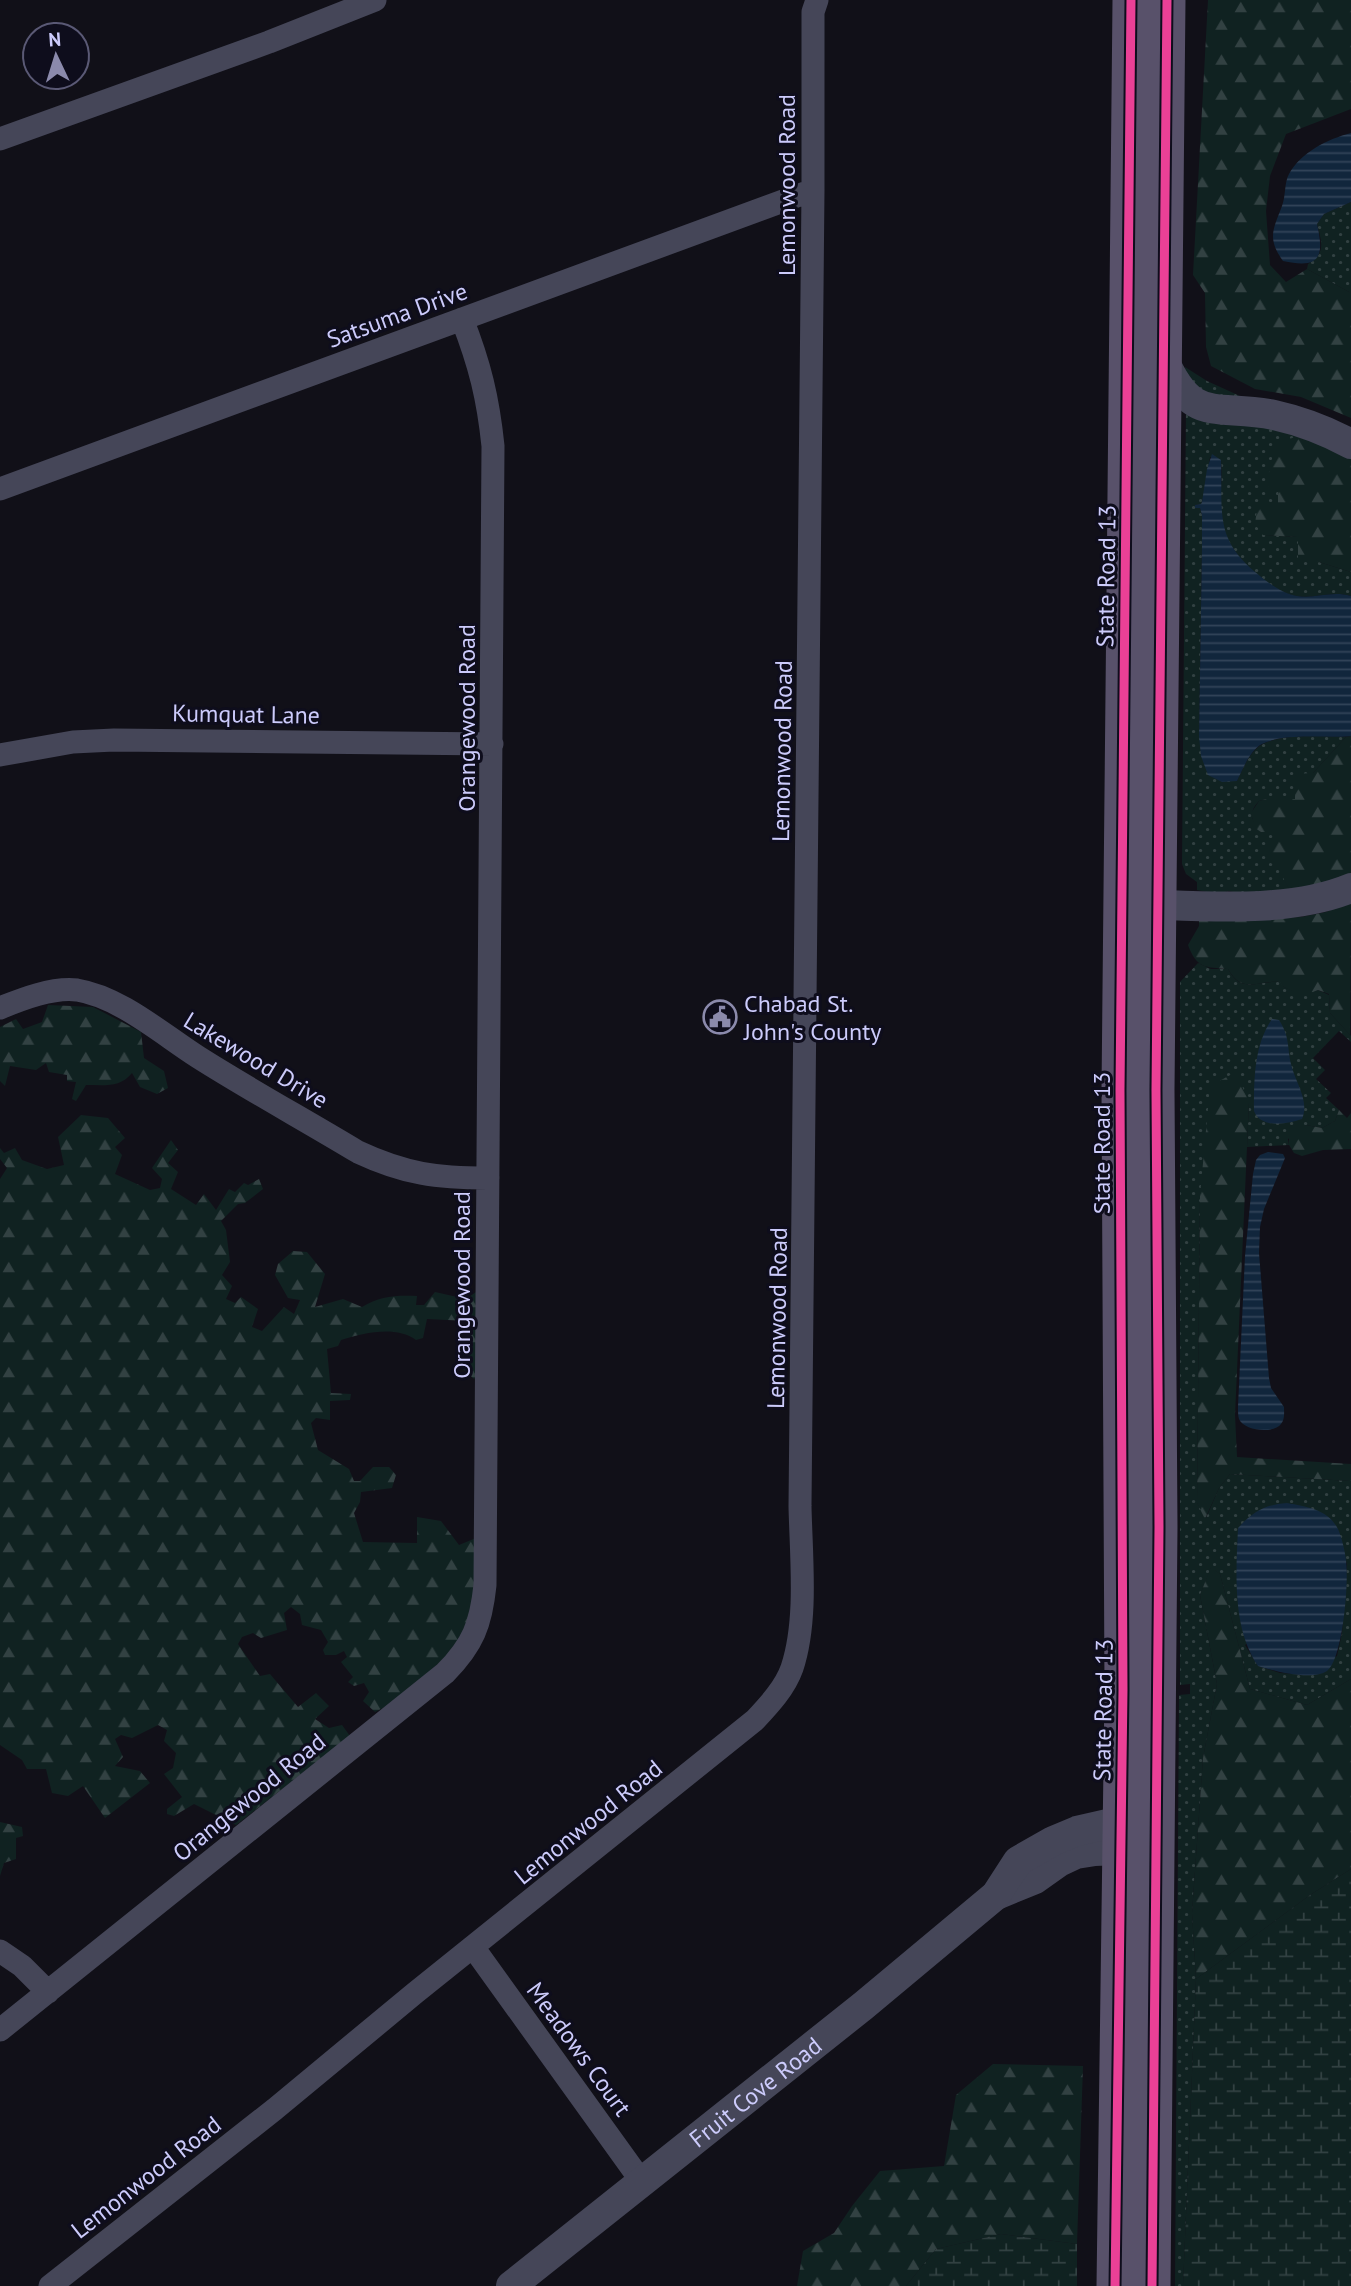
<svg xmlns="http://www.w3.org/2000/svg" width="1351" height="2286" font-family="'PT Sans',sans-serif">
<defs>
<pattern id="grass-dots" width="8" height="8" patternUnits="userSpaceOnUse" patternTransform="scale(1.75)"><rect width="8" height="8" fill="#102221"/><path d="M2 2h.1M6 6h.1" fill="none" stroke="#324142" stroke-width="1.8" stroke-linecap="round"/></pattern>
<pattern id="forest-firs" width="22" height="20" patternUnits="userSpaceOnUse" patternTransform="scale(1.75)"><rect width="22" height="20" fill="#102221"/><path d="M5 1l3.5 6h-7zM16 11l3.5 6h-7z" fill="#324142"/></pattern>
<pattern id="wetland-marsh" width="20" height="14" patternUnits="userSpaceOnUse" patternTransform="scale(1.75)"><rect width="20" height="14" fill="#102221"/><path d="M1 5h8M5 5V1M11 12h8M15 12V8" fill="none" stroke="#324142"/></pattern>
<pattern id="water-rules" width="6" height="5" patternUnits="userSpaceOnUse" patternTransform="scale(1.75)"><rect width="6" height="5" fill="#11263c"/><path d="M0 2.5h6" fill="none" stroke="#324459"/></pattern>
</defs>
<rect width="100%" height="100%" fill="#111018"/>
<path fill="url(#grass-dots)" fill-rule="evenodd" d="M1351,202v91l-44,-24 1,-5c18,-11 14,-21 9,-40l7,-10z
M1185,367l22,14 44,20 -28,1 -38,-19z
M1186,407l26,11 95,15 -38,40v18l9,1v11l-15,32 35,2v25h21l32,10v24c-20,-6 -35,3 -54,0 -30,-5 -73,-46 -76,-77 -2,-19 2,-39 0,-59l-11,-3 -6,39 -3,8 -6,1 1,3h4l2,7v32l-3,189 38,45c6,-12 13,-31 26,-37 22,-11 59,-7 83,-7l-33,36 -18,26h-29l-7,2c-11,12 -8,19 2,31h15v11l-9,-1 24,51 -49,1 -13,-3 -12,3 -20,-4v-8l-11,-8 -4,-10z
M1198,963l13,6h17c14,26 29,11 53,13l3,5 18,8 16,-5 11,5 1,18 21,23v6l-12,-11 -26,27 12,12 -9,9 15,14 -5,5 13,12 -4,11 -13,7 -16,-3 -18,14 1,6 -42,2 2,-45 -49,94 -3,307 9,15 13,-30 11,-14 121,7v198l-44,26 -57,-16 -30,-115 -9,-6 -11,27 17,89 -14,74 -11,155 4,66 -13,307h-8l4,-591 11,-1v-10l-10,1v-703zM1347,1562l-5,71 -5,23 -30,19 -27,-2 -22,-7 -13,-21z"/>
<path fill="url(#forest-firs)" d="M1208,0h143v109l-65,25 -16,42 -4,35 4,54 16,17 21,-13 44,24v125l-50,-21 -46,-8 -44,-23 -5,-19 -1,-54 -12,-18z
M1298,436l53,20v116l-32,-10h-21v-25l-35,-2 -8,-11 2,-15 6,-5 15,-1v-11h-9v-19l6,-29z
M1351,736v141l-60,16 -14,-27 -10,-5v-19h9v-10h-15l-6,-4 -4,-15 8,-12 7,-2h29v-25l18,-1 33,-36z
M1351,902l-1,133 -20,-22 -1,-19 -11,-4 -16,6 -18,-9 -4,-5c-23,-2 -37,13 -52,-13 -23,-2 -31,0 -40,-24l11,-19v-6l102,-3 25,-5z
M48,1005l45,2 48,25 3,26 20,13 4,17 -11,6 -17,-7 -8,-14c-12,15 -28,12 -46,12l-10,16 -4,-2 4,-17 -9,-1v-6l-18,-3 -3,-9 -10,7 -26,-4 -5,20 -5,-5v-54l16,-8 7,10 19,-7z
M1236,1072l13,30 -14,313 2,42 114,7v17l-121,-7 -11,14 -14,31 -8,-16 3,-307 10,-110z
M1339,1110l8,8 4,-5v36l-28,1 -21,6 -8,-3 -5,-8v-15l17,-5 16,3 13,-7z
M81,1115l27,3 17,20 -10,9 7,8 -7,19 35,16 10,-2 2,-9 -10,-11 19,-28 7,10 -10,13 10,9 -7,17 25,16 8,-11 12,16 13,-21 6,3 9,-9 4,2 11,-6 4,10 -18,14 -7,1 -17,17 5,9 4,32 -8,13 10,11 -6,13 9,4 6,-6 17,12 -6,18 10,4 22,-24 10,7 6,-14 -12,-2 -13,-23 3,-11 15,-13 14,1 18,22 -10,33 28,-8 19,8c18,-11 34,-12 55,-11l-1,9h8l11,-13 31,7 10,-7 1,84 -3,3 -11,-10 1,-11 -5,-9 9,-28 -41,-2 -4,19 -7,2c-20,-15 -53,-7 -75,0l-3,6 -11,3 4,44 20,1 -1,6 -20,1v19l-14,-2 -5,5 7,27 31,19 5,12h6l13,-14h16l7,8 -4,13 -31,4 -1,10 -6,11 9,29 54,1v-26l24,4 18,24 17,-7 -2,61 -7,27 -15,25 -55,50 -22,11 -12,-11 6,-9 -5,-9 -10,3 -6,-4 5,-5 -12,-15 6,-5 -3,-6 -8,4h-11l-2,-5 5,-8 -7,-12 -19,-5 -2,-11 -9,-7 -7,6 3,17 -26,8 -8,-5 -11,4 -4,7 22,32 10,-2 28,33 18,-14 13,13 -14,13 14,9 13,-3 8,11 -114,89 -42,-21 -20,12 -7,-2v-5l15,-12 -18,-23 9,-6 3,-15 -12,-12 3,-11 -9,-5 -26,13 -11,-3 -6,4 8,18 -8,9 25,5 10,12 -45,35 -22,-32 -15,10 -16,-3 -6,-24h-19l-5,-9 -22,-15v-566l7,-11 -7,-9v-11l4,5 11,-5 7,12 25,9 17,-4 -6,-28z
M1211,1567l9,7 30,115 57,16 44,-26v190l-41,26 -114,84 -4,-66 11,-155 14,-74 -17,-89z
M0,1822l22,5 1,9 -7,2v21l-12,4 -4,13z
M993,2064l90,2 -6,178 -76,-10 -65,15 -30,37h-109l6,-35 31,-18 18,-27 28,-35 64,-5 12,-71z"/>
<path fill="url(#wetland-marsh)" d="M1351,1869v417h-168l13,-307 114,-84z
M1001,2234l76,10v42h-171l30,-37z"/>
<path fill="url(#water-rules)" d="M1351,133v69l-27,12 -7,10c8,34 2,45 -34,37 -16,-23 -10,-31 -1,-55 4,-10 2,-23 7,-32 12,-22 39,-35 62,-41z
M1212,454l9,6c2,53 -8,79 39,116 10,8 24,18 37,20 19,3 34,-6 54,0v140c-27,3 -63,-4 -89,8 -12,6 -19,25 -25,37l-15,1 -14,-7 -7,-19 -2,-20 3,-189v-32l-2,-7h-5v-3l6,-1 1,-2 5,-33z
M1272,1019l7,1c11,17 8,26 12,44 4,18 19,37 11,55 -16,6 -42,9 -48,-8 0,-32 0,-66 18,-92z
M1268,1152l15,2 2,4 -21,51 -4,18 -1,26 10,125 2,10 13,19c0,6 1,12 -3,17 -7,10 -37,7 -42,-5 -1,-3 -1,-8 -1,-12l7,-151 8,-82 3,-14 4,-5z
M1287,1503c20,4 41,6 51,26 4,9 7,22 8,32 3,20 -3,98 -19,110 -15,10 -53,0 -69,-5 -26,-38 -22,-93 -20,-138 16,-17 26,-23 49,-25z"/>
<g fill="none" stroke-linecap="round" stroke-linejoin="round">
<path stroke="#454658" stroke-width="23" d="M0,139l269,-97 106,-42
M0,489l813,-299
M0,755l73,-13 41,-2 378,4
M0,1008c22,-9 53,-21 77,-18 43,7 85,44 121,67 52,33 107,63 160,95 47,22 79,26 130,26
M473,1947l169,235
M0,1951l22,15 26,26
M0,2030l445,-357c28,-28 36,-49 40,-88l8,-1139c-5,-48 -13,-81 -31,-127
M50,2286l225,-177 140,-116 340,-273c14,-15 30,-32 37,-52 16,-48 9,-112 8,-162l13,-1316v-178l4,-12"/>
<g stroke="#454658" stroke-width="30">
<path d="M1163,358c30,68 52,45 111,57 27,6 53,16 77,29"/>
<path d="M1137,904c67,2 151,10 214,-16"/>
<path d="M996,1895l39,-16 24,-17 17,-8 19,-3 47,-2"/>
<path id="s1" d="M511,2286l352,-280 133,-111 22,-34 35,-20 24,-10 44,-10h22"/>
</g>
<path stroke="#58516a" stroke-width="37" d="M1115,2286l8,-596 -3,-600 11,-1090
M1152,2286l7,-759 -3,-437 11,-1090"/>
<defs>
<path id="cycleway" d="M1115,2286l8,-596 -3,-600 11,-1090
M1152,2286l7,-759 -3,-437 11,-1090"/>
</defs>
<use href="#cycleway" stroke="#0e0d1c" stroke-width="13"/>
<use href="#cycleway" stroke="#ea4096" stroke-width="9"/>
</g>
<defs>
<symbol id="civic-ring" viewBox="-11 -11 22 22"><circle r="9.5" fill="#0e0d1c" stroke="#8b8aac" stroke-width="1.5"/><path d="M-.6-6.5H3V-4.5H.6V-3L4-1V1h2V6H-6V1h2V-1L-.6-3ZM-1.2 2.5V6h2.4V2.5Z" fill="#8b8aac"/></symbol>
</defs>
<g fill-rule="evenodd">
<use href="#civic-ring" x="701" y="998" width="38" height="38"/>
</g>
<g text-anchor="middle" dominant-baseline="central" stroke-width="6" stroke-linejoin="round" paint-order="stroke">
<g font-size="24" fill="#cccbfb" stroke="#0e0d1c">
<text transform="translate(786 185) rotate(-90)">Lemonwood Road</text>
<text transform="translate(397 315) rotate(-20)">Satsuma Drive</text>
<text transform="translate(1106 576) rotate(-89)">State Road 13</text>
<text transform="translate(246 714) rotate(1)">Kumquat Lane</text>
<text transform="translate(466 718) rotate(-90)">Orangewood Road</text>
<text transform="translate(782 751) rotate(-89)">Lemonwood Road</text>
<text transform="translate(256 1060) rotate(31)">Lakewood Drive</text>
<text transform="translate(1101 1143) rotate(-90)">State Road 13</text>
<text transform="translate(461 1285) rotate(-90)">Orangewood Road</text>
<text transform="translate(777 1318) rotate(-89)">Lemonwood Road</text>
<text transform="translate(1103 1710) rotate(-89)">State Road 13</text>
<text transform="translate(249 1797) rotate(-39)">Orangewood Road</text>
<text transform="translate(588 1822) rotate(-39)">Lemonwood Road</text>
<text transform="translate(579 2049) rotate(54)">Meadows Court</text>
<text stroke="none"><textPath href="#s1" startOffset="312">Fruit Cove Road</textPath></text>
<text transform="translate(146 2177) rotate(-38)">Lemonwood Road</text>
</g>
<g font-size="24" fill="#cccbfb" stroke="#0e0d1c" text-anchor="start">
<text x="744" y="1003">Chabad St.<tspan x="744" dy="28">John's County</tspan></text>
</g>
</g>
<g transform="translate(56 56) rotate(356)"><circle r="33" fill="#0e0d1c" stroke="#5a5975" stroke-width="2"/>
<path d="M0-5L12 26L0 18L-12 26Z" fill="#8b8aac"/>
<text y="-10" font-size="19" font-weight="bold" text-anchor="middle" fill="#cccbfb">N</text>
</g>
</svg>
